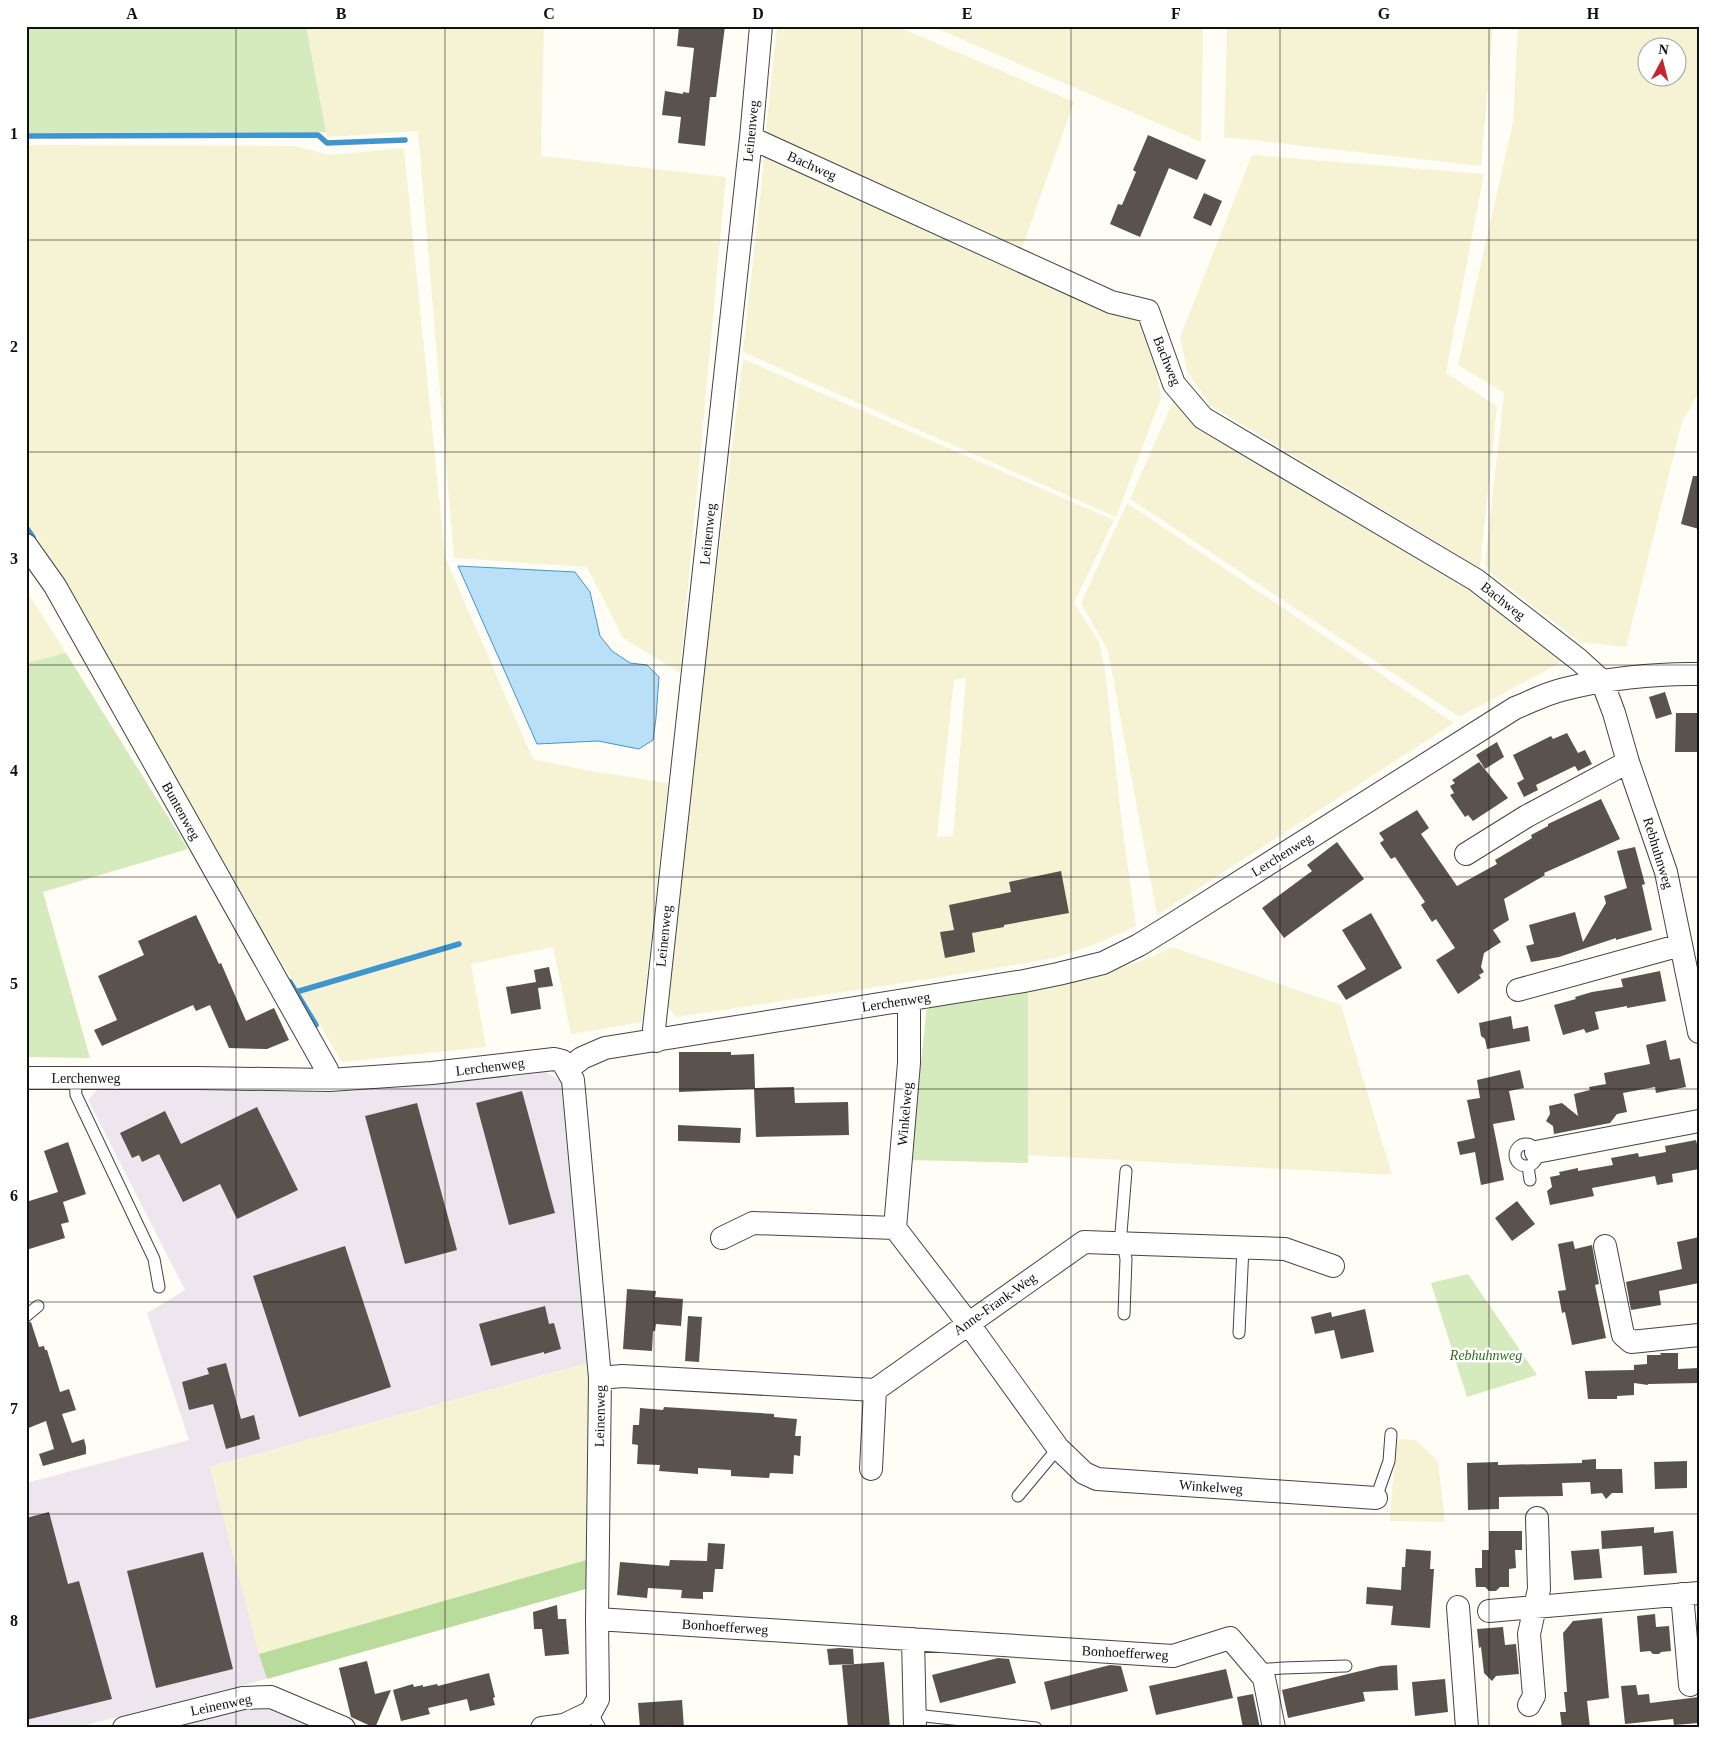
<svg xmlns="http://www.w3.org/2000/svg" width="1725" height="1754" font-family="Georgia,serif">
<rect width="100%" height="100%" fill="#fffdf5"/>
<path fill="#eee6ef" d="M546,1072l17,10 29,280 -382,105 57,212 -193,49h-48v-245l163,-43 -42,-127 38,-23 -97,-190 10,-11 236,1 156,-11z
M244,1707l29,3 43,18h-154z"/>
<path fill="#f6f3d4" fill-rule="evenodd" d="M306,26h238l-3,130 185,21 -46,496 -57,-35 -36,-71 -133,-9 -36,-427 -91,6z
M777,26h119l178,76 -53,149 -256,-113z
M931,26h272l-2,116z
M1227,26h266l-12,140 -257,-29z
M1518,26h181v366l-17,30 -56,225 -46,-5 -87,-67 -8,-11 19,-171 -46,-28 55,-243zM1648,48h30v30h-30z
M26,145l268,1 36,9 74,-7 41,409 88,202 52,11 83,13 -26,239 -71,12 -18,-87 -82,17 15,83 -144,15 -111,-184 -167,-296 -38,-62z
M765,152l378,169 9,21 9,56 -45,119 -373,-165z
M1252,155l232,19 -38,199 51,33 -17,162 -269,-162 -24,-35 -7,-34z
M743,359l371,161 -40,83 25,39 6,28 17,154 14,102 -40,18 -41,14 -132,22 -247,37 -8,-10 42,-383zM966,678l-13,158 -16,1 17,-157z
M1175,397l301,189 90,69 -8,9 -99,53 -329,-218z
M1127,503l327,220 -297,192 -49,-264 -27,-48z
M26,590l11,17 29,46 -40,10z
M1172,947l169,58 51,170 -364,-20v-164l68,-15 53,-18z
M592,1362l-2,197 -331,95 -49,-187z
M1396,1439l20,1 22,21 7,61 -55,-1z"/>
<path fill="#d5ebbd" d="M26,26h280l20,106 -300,1z
M66,653l122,196 -145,43 47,166 -64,-1v-394z
M1028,991v172l-117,-3 16,-155z
M1468,1274l69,101 -70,22 -36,-114z"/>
<path fill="#b9dc9c" d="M590,1559l-1,29 -322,91 -8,-25z"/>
<path fill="#b9e0f7" stroke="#3f96cf" d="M458,566l117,6 15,20 10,44 12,15 18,12 17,2 12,12 -3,41 -3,22 -14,9 -41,-8 -61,3z"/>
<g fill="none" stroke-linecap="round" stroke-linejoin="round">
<path stroke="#3f96cf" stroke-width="5.5" d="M26,136l292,-1 9,8 78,-3
M26,527l7,10
M290,982l26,43
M296,992l163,-48"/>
</g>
<path fill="#5a524d" d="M679,26h46l-9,71h-6l-5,49 -27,-3 3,-26 -19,-2 3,-24 18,3v-2l6,1 5,-45 -17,-2z
M1148,135l58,25 -9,20 -28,-12 -29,69 -30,-13 8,-20 4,1 14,-33 -3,-2z
M1204,193l18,8 -11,25 -18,-8z
M1693,476h6v53l-18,-5z
M1665,692l7,22 -16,5 -7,-22z
M1676,713h23v39h-24z
M1567,733l11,20 7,-3 7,14 -14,7 -3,-5 -39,19 2,5 -14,7 -7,-14 7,-4 -11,-24 38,-19 2,3z
M1497,742l7,15 -19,12 -9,-14z
M1479,762l29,36 -35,23 -5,-6 -3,2 -15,-22 4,-2 -4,-7 5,-3 -3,-3z
M1601,799l19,40 -76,34 1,2 -41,24 5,21 -16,10 8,12 -17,11 -3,14 3,5 -5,3 2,3 -23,16 -22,-34 19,-12 -19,-29 -4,3 -11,-17 4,-3 -30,-45 -4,2 -11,-16 4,-3 -5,-7 38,-23 12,18 -8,6 36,52 40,-22 -2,-4 37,-22 -1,-3 17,-9v-2z
M1337,842l27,37 -80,59 -22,-30 50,-37 -5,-6z
M1635,847l10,37 -3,1 10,45 -36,10v-2l-57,19 -28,5 -5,-16 8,-2 -5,-19 46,-13 8,30 23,-39 -2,-7 23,-8 -10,-37z
M1061,871l8,42 -65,12v2l-32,6 3,19 -30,6 -5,-26 14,-2 -5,-25 62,-13 -2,-10z
M1371,913l31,55 -56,32 -9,-14 29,-17 -24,-39z
M196,915l23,49 2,-1 25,58 28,-13 15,32 -22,9 -38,-1 -19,-43 -14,6 -3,-6 -91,41 -8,-16 23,-10 -19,-44 46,-21 -6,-14z
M549,967l4,19 -15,2 3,21 -30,5 -5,-27 30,-5 -2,-12z
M1660,971l6,30 -39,7v-2l-32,6 4,17 -13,4 -2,-4 -21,6 -9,-30 22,-6 -1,-2 17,-5 31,-5 -2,-8z
M1511,1016l2,13 15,-3 2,15 -43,8 -2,-10 -4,-3 -2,-13z
M1666,1040l4,20 10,-2 6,29 -30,6 -1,-6 -32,6 4,19 -10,2 -7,9 -56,11 -1,-8 -7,-5 4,-7 -1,-8 13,-3 16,13 -4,-22 16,-4 -1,-3 17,-3 -2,-11 46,-9 -4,-19z
M679,1052h52v3l23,-1 1,34 39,-1 1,16 53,-1 1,33 -93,2 -2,-48 -75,3z
M1520,1070l4,18 -15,3 6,29 -22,4 11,56 -23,5 -6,-33 -15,3 -3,-13 18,-4 -8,-38 13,-2 -3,-18z
M522,1091l33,122 -46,12 -33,-122z
M417,1103l40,147 -52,14 -40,-148z
M257,1107l41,83 -61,29 -17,-35 -37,18 -24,-48 -17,8 -3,-7 -7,3 -12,-25 45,-22 16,33z
M678,1125l63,3 -1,15 -62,-2z
M1696,1140l3,12v17l-27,5 1,8 -16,3 -2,-9 -63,12 2,8 -44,9 -3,-14 5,-4 -2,-10 10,-2 -1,-3 19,-4v3l35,-6 -2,-7 27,-5 1,4 27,-5 -1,-6z
M68,1142l18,52 -23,8 6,20 -8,2 4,14 -39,12v-48l32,-10 -14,-41z
M1517,1201l18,23 -23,17 -17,-23z
M1699,1237v46l-40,8 2,14 -30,5 -5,-28 56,-13 -5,-27z
M1573,1241l2,8 17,-4 7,39 -4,1 11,53 -34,7 -7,-33 -3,1 -4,-22 8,-1 -8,-46z
M345,1246l46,141 -92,30 -46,-141z
M627,1289l29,2 -1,6 28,2 -2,27 -25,-2 -1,7h-2l-1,20 -29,-2z
M545,1306l4,18 5,-1 7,26 -17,5v-2l-53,14 -12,-42z
M1365,1309l9,43 -33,7 -7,-29 -19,4 -4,-17 20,-5 1,5z
M688,1316l14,1 -3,45 -14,-1z
M31,1322l8,25 5,-1 1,4h2l13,42 9,-3 7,21 -14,4 10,29 12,-4 2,8v7l-43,12 -4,-12 15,-5 -8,-28 -20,8v-106z
M1660,1353h18v16l21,-1v15l-51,1v1l-14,-2v12l-17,1v3h-29l-3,-28 49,-1v-5l13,-1v-9h14z
M226,1363l15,56 13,-4 6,24 -34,10 -13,-45 -24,6 -7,-28 27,-8 -2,-6z
M664,1407l110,7v3l23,2 -2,17h6l-1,20 -6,-1 -1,19 -23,-1 -1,5 -38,-2v-6l-33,-2v6l-39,-3 1,-6 -23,-1 1,-19 -6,-1 1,-19h6l1,-17 23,2z
M1596,1459v10h26l1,24h-11l-6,6 -4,-6 -11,1 -1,-12 -28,1 1,13 -64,1v12l-31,1 -1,-47 31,-1v3l84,-2v-3z
M1687,1461v27l-32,1 -1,-27z
M49,1512l19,72 11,-3 33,118 -86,21v-202z
M1654,1527v6l19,-2 4,42 -33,2 -2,-29 -40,3 -1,-18z
M1489,1531h33v19h-7l1,18 -7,1v18h-9l-4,4h-7l-4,-4h-9l-1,-19h7v-18h7z
M708,1543l17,1 -2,25h-8l-2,23h-10v7l-22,-1 1,-8 -34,-2 -1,10 -30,-3 3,-33 49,4 1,-6 37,1z
M1406,1549l25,2 -1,18h4l-4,59 -39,-3 2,-19 -27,-2 1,-17 34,3 1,-23h3z
M1599,1549l3,29 -28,2 -3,-29z
M203,1552l30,117 -77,19 -29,-117z
M557,1605l1,14h8l3,35 -24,2 -3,-27h-8l-1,-17z
M1655,1614l1,13 13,-1 2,25 -10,1 -2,2h-6l-3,-3 -10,1 -3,-36z
M1602,1618l7,80 -22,3 3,27h-28l-2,-16h6l-2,-20h3l-4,-59 10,-12z
M1503,1627l2,18 11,-1 3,30 -23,2 -4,5 -8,-8 -3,-26 -2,1 -2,-19z
M840,1648l13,1 1,15 -25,1 -2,-16z
M998,1658l11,1 7,24 -76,20 -8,-28z
M367,1661l8,33 16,-4 -16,38 -24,-11 -12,-49z
M884,1662l6,66h-42l-6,-63z
M1110,1665l11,1 7,25 -77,19 -7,-28z
M1397,1665l1,25 -35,2 2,9 -77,17 -6,-28 99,-24z
M1226,1669l7,29 -77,17 -7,-29z
M489,1673l6,24 -2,1 2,7 -25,6 -3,-12 -39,9 2,6 -29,7 -8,-31 20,-6 1,3 9,-2v2l14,-3 1,2z
M1445,1679l3,33 -33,4 -3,-34z
M1636,1685l2,10 11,-1 1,9 49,-6v26l-25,2 -1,-6 -48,5 -4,-38z
M1253,1694l7,34h-17l-6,-31z
M682,1700l2,28h-44l-2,-25z"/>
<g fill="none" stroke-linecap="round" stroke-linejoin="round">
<defs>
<path id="lane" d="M75,1078l1,17 78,164 5,28
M1515 1155a11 11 0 1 1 22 0a11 11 0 1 1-22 0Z
M1528,1166l2,14
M1124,1314l2,-55 -5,-26 5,-62
M26,1316l12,-10
M1239,1333l4,-86
M1018,1496l40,-48
M1376,1498l13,-37 2,-27
M1258,1670l25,-2 63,-2
M591,1712l9,16
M915,1715l121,13"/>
<path id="street" d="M751,138l360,164 37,9 26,73 29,34 273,162 103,80 23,21 12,32 14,49 38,110 33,160
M26,545l29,41 272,484 2,10
M1466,854l61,-38 101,-54
M1518,990l163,-45
M656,1041l-2,-12 97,-891 10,-112
M568,1069l14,-11 23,-10 419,-67 34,-7 45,-11 36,-18 31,-19 345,-218c15,-6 30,-14 46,-18 41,-11 95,-17 138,-16
M26,1078h172l131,2 103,-7 122,-14 8,2 11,19 27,298 -3,241 1,80 -7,13 -27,13 -22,3
M1536,1152l163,-31
M895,1228l14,-165v-63
M722,1238l31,-15 142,5 73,95 90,125 26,25 13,6 279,19
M1605,1246l18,89 8,7 68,-7
M600,1378l22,-2 253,14 209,-148 201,7 48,17
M871,1469l4,-79
M1682,1594l8,91
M1458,1607l9,121
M1489,1611l210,-18
M597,1619l576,37 57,-18 34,40 10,50
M913,1639l2,89
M1529,1705l5,-9 -5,-62 10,-45 -2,-71
M124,1728l119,-30 28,-1 73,31"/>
</defs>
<use href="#lane" stroke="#444" stroke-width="13"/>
<use href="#street" stroke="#444" stroke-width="24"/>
<use href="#lane" stroke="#fff" stroke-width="11"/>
<use href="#street" stroke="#fff" stroke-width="22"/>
</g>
<path fill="none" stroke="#111" stroke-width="1" stroke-opacity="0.55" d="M236,26v1702M445,26v1702M654,26v1702M862,26v1702M1071,26v1702M1280,26v1702M1489,26v1702M26,240h1673M26,452h1673M26,665h1673M26,877h1673M26,1089h1673M26,1302h1673M26,1514h1673"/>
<g text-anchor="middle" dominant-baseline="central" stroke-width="5" stroke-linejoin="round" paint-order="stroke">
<g font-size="14" fill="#111" stroke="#fff">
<text transform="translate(751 131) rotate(-84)">Leinenweg</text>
<text transform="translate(812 166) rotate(24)">Bachweg</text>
<text transform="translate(1167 361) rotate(68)">Bachweg</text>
<text transform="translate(708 534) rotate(-84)">Leinenweg</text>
<text transform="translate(1503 601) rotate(38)">Bachweg</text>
<text transform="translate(181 811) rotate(61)">Buntenweg</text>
<text transform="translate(1658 853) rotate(73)">Rebhuhnweg</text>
<text transform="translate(1282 855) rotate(-32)">Lerchenweg</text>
<text transform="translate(664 936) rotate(-84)">Leinenweg</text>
<text transform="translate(896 1002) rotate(-9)">Lerchenweg</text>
<text transform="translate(490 1067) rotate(-7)">Lerchenweg</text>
<text x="86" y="1078">Lerchenweg</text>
<text transform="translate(905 1114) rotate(-85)">Winkelweg</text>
<text transform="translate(995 1304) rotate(-35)">Anne-Frank-Weg</text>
<text transform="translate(600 1416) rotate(-89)">Leinenweg</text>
<text transform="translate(1211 1487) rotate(4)">Winkelweg</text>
<text transform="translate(725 1627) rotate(4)">Bonhoefferweg</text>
<text transform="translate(1125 1653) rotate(3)">Bonhoefferweg</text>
<text transform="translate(221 1705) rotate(-12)">Leinenweg</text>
</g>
<g font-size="14" font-style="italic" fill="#2f6b1f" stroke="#fff">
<text x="1486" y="1355">Rebhuhnweg</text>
</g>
</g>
<rect width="1725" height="1754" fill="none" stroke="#ffffff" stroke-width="55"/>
<g transform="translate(1662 62) rotate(7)"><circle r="24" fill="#ffffff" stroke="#a0a0a0"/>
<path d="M0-4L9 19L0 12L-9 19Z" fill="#c4262e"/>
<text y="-8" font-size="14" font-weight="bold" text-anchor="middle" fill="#111111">N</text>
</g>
<rect x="28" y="28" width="1670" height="1698" fill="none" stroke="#111" stroke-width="2"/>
<g font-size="16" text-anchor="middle" font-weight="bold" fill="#111">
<text x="132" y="19">A</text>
<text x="341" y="19">B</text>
<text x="549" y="19">C</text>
<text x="758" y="19">D</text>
<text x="967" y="19">E</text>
<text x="1176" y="19">F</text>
<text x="1384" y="19">G</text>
<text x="1593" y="19">H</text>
<text x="14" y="139">1</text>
<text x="14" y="352">2</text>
<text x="14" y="564">3</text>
<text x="14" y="776">4</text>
<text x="14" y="989">5</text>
<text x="14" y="1201">6</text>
<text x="14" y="1414">7</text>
<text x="14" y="1626">8</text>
</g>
</svg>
